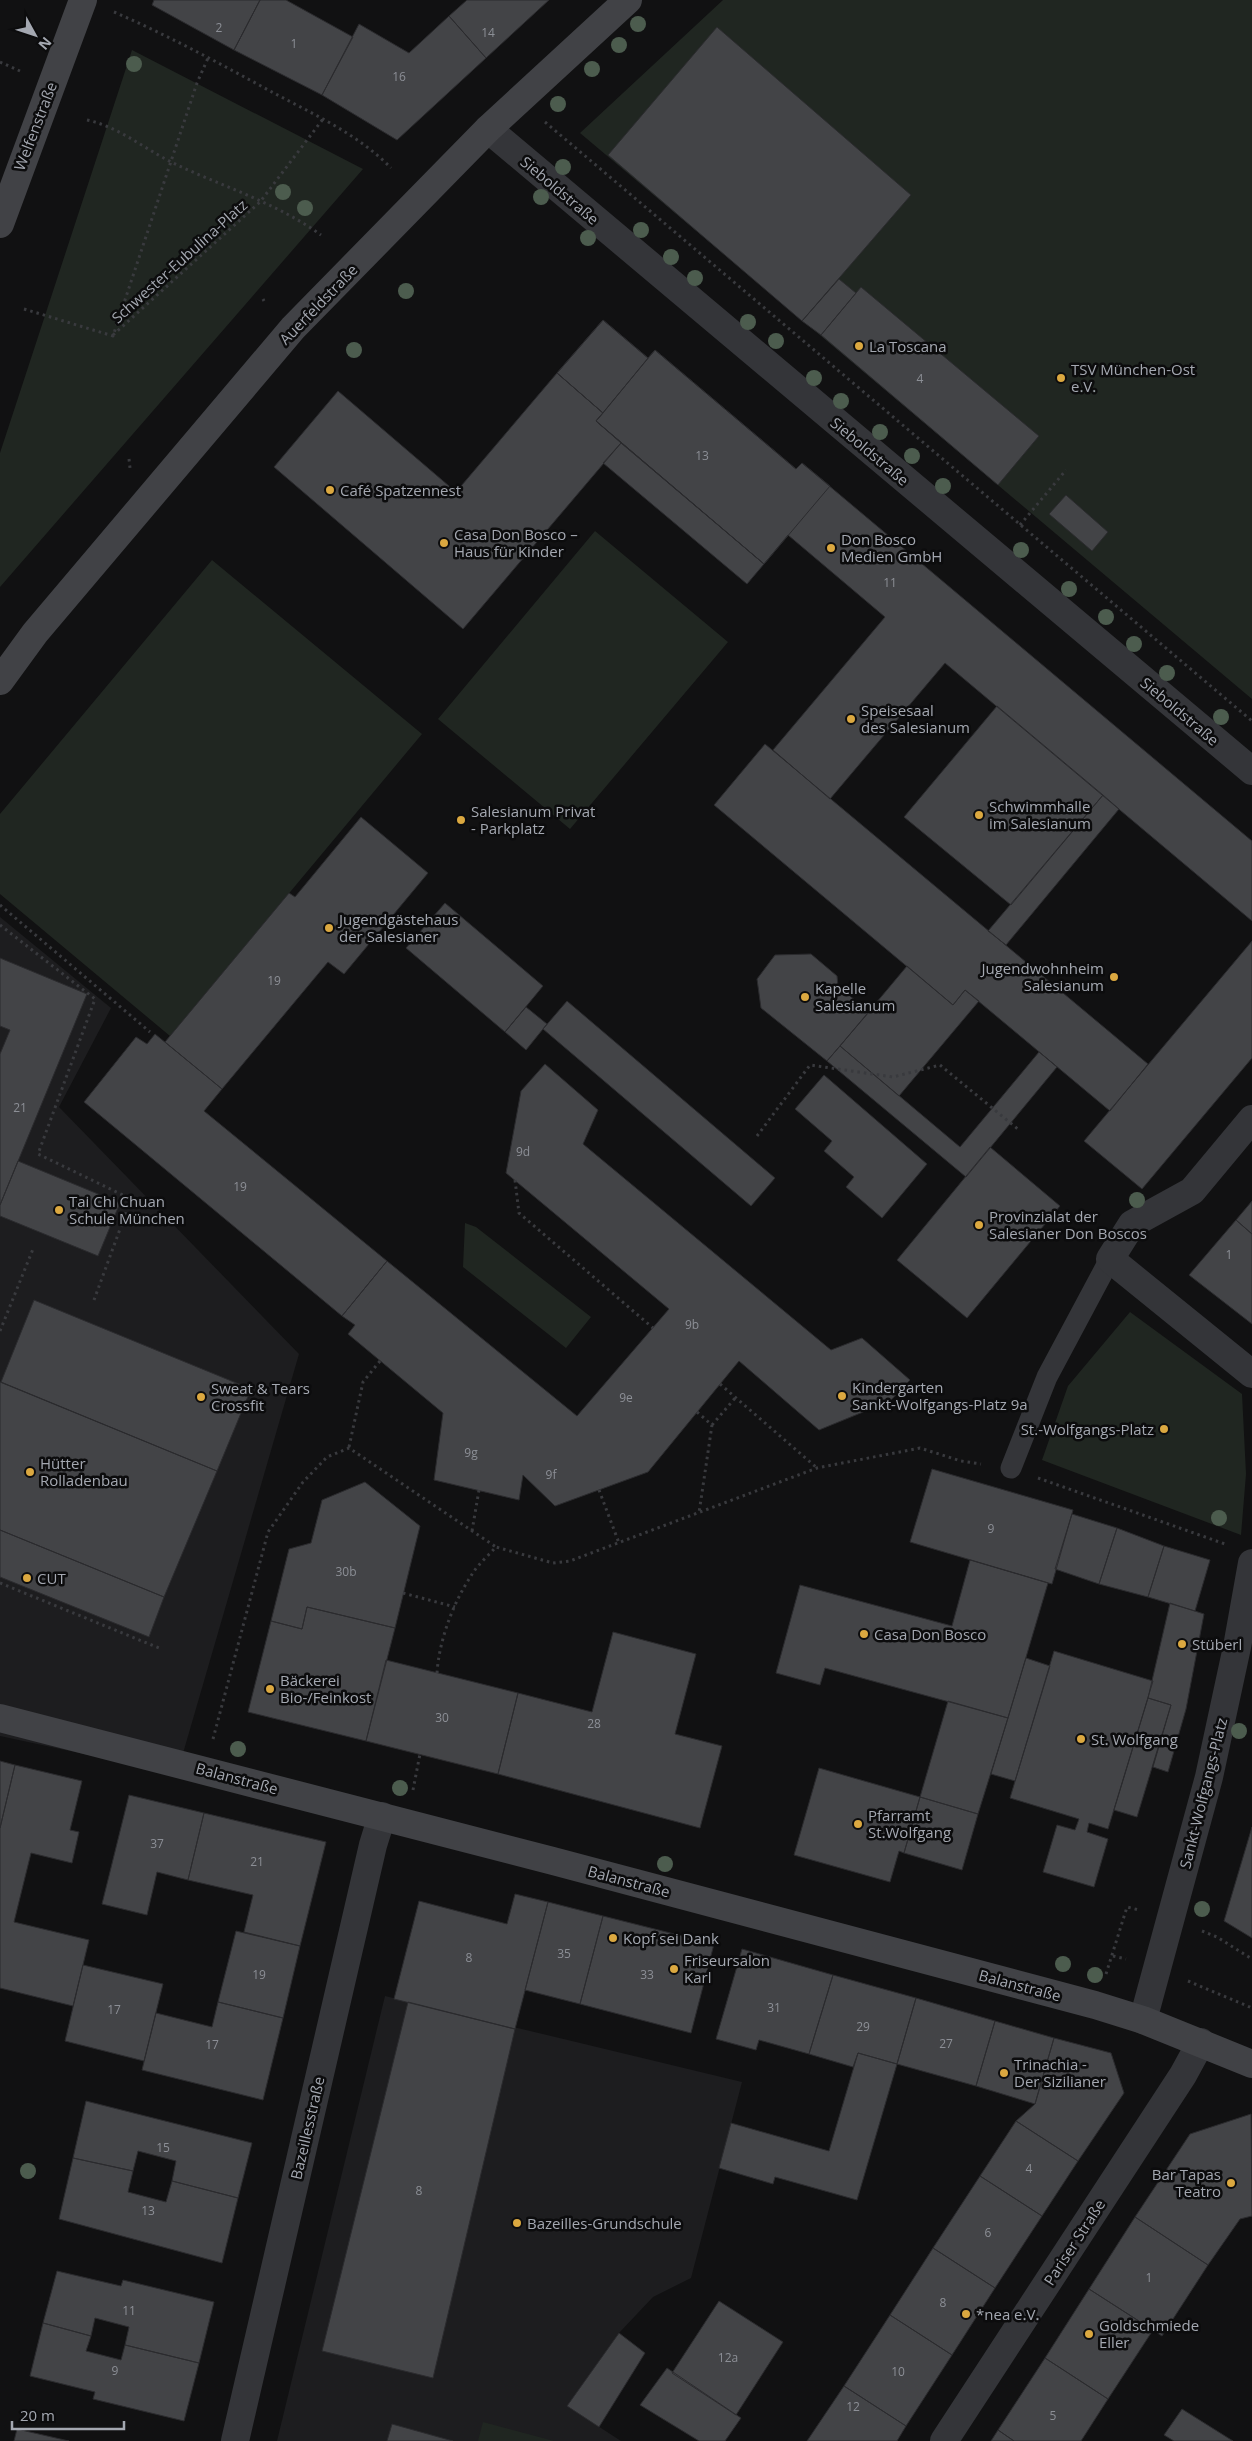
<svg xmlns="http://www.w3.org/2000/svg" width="1252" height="2441" font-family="'Open Sans',sans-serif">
<rect width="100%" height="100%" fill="#111112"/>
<path fill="#1d1d1f" d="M0,917l111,91 -52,99 240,247 -122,420 -177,-38z
M385,1996l357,86 -51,196 -38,19 -34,36 -52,73 54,35h-344z"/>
<path fill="#202621" d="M723,0h529v699l-672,-566z
M132,50l231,119 -363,418v-134z
M595,531l133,111 -158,187 -132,-110z
M212,560l210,174 -252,302 -170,-142v-80z
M465,1223l11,4 115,90 -25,31 -103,-81z
M1130,1312l112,82 4,80 -5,61 -199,-75 26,-74z
M483,2422l71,19h-76z"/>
<path fill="#434447" stroke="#2b2b2e" d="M154,0h106l-26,50 -82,-45z
M260,0h26l67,37 -31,58 -88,-45z
M467,0h82l-63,58 -37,-42z
M449,16l37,42 -89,82 -75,-45 37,-71 50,29z
M717,27l194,168 -109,126 -194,-166z
M839,279l17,14 -35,42 -19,-14z
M861,287l178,149 -41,49 -177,-150z
M603,320l45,38 7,-8 141,119 6,-6 450,378v80l-307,-258 -115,136 -57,-49 112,-133 -97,-82 -24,29 -168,-143 7,-8 -46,-40z
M603,320l45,38 -45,55 -46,-40z
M655,350l141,119 6,-6 28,23 -66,78 -168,-143z
M557,373l46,40 -7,8 25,22 -158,186 -189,-162 64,-76 118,101z
M621,443l143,121 -17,20 -144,-121z
M1066,495l42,37 -16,19 -43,-37z
M997,706l106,89 -92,110 -107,-88z
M765,744l383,320 -38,47 -145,-121 -12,15 -239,-200z
M1103,795l16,14 -113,136 -18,-14z
M361,817l67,56 -84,101 -16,-12 -106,127 -57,-47 124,-149 6,4z
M445,903l98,83 -38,46 -99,-84z
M1252,941v117l-110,131 -58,-48z
M811,954l26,22 1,10 31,26 -42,49 -66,-53 -4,-29 18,-24z
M0,958l87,36 -87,211v-151l10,-24 -10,-4z
M907,966l46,39 12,-15 14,11 -80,95 -59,-50z
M567,1001l208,177 -24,28 -208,-177z
M526,1007l21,17 -21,26 -21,-18z
M155,1034l67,55 -18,22 183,150 -45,55 -258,-214 52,-65 11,7z
M840,1046l120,101 79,-95 18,15 -91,110 -139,-116z
M545,1064l53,46 -15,34 248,206 31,-12 48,42 -20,21 -71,29 -80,-69 -91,111 -93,34 -32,-31 -4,25 -85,-20 9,-67 -95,-79 7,-9 -13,-9 45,-55 190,155 92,-107 -163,-136 15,-82z
M824,1075l103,89 -45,54 -36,-31 8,-10 -30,-26 8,-10 -37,-32z
M990,1147l70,59 -93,112 -70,-58z
M18,1161l102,42 -22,53 -98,-40v-11z
M1252,1201v33l-16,-14z
M1236,1220l16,14v90l-63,-49z
M34,1300l217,89 -34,82 -216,-89z
M0,1382l217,89 -53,126 -164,-67z
M932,1469l141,41 -21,74 -142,-42z
M365,1482l55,44 -25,102 -88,-21 -5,22 -31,-8 18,-72 22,-6 11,-43z
M1072,1514l45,14 -18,56 -44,-15z
M1117,1528l47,18 -16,51 -49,-13z
M0,1530l164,67 -15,40 -149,-60z
M1164,1546l46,14 -15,51 -47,-14z
M970,1560l78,23 -40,135 -183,-50 -5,17 -44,-12 24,-88 152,41z
M1170,1603l34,11 -18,95 -18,63 -15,-5 18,-62 -23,-7z
M307,1607l88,21 -29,113 -118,-29 23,-91 31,8z
M613,1632l83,22 -21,80 47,12 -22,82 -202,-54 20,-81 74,19z
M1054,1651l99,30 -45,148 -19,-6 -2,9 21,7 -14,48 -51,-15 14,-47 18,5 4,-11 -69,-21z
M1026,1658l24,8 -35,115 -24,-7z
M386,1660l132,33 -20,81 -132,-33z
M1148,1698l23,7 -34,112 -23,-7z
M948,1701l60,17 -30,96 -58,-17z
M0,1761l15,4 -15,63z
M15,1765l67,16 -12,49 9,2 -7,31 -41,-10 -17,69 75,18 -16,66 -73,-18v-160z
M819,1768l101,29 -16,56 -5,-2 -9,31 -96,-27z
M129,1795l75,18 -16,67 -31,-8 -10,43 -45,-11z
M920,1797l58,17 -16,56 -58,-17z
M204,1813l122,29 -26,104 -56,-14 9,-37 -65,-15z
M1252,1827v111l-28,-17z
M515,1894l33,8 -33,127 -121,-30 25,-98 88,23z
M548,1902l55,14 -23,88 -55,-14z
M603,1916l111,28 -23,89 -111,-29z
M236,1931l64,15 -17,72 -65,-16z
M742,1949l91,26 -24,79 -50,-14 -3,10 -40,-11z
M83,1965l80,19 -19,77 -79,-20z
M833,1975l83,23 -19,66 -39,-11 -5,14 -44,-13z
M916,1998l79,23 -19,65 -79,-22z
M218,2002l65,16 -20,82 -121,-30 14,-57 56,14z
M408,2002l107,27 -82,349 -111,-27z
M995,2021l59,17 -19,66 -59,-18z
M1054,2038l57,15 13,40 -46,68 -62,-40 19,-17z
M858,2053l39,11 -40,136 -82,-23 -2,7 -54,-16 12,-45 98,28z
M86,2101l166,42 -14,55 -66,-17 4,-20 -38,-10 -5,20 -60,-13z
M1251,2114l1,102 -12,3 -32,46 -73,-48 55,-83z
M1016,2121l62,40 -36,55 -62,-40z
M73,2158l60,13 -5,21 38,10 6,-21 66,17 -16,65 -163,-44z
M980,2176l62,40 -47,72 -62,-40z
M1135,2217l73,48 -46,71 -73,-47z
M933,2248l62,40 -43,67 -62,-40z
M57,2271l64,15 2,-6 91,22 -15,61 -74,-18 4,-18 -34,-9 -4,18 -48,-13z
M1089,2289l64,41 -45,69 -63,-41z
M719,2301l64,41 -47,73 -64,-42z
M890,2315l62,40 -46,71 -62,-40z
M43,2323l48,13 -5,15 35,9 4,-15 74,18 -15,58 -91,-22 2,-7 -65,-16z
M619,2333l26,20 -46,74 -32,-21z
M1045,2358l63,41 -27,42h-67l-16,-11z
M667,2368l74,50 -16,23h-26l-59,-36z
M844,2386l62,40 -9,15h-90z
M1182,2409l51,32h-59l-10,-6z
M392,2424l61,17h-66z
M17,2429l52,12h-55z
M998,2430l16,11h-23z"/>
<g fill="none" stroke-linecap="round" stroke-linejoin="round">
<path stroke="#393a3e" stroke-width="3" stroke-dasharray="2.5 4" stroke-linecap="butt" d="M114,12c53,23 105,51 156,79 41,22 88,43 121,77
M0,62l20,9
M87,120c32,7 56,28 86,43 48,23 104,40 148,72
M545,122l707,599
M263,299l1,2
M24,309l89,27 84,-253 11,-25
M113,335l147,-133 63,-83
M129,459l1,9
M1020,525l46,-55
M0,905l150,127
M0,925l95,74 -57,155 93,45 -37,101
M757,1136l53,-71 83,12 47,-12 79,65
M515,1180l4,33 134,115
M0,1331l33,-82
M720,1384l97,84
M697,1412l15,13 -13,88
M712,1425l24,-28
M349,1447l14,-65 17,-21
M1038,1478l187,66
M599,1490l20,53
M472,1531l7,-41
M0,1583l159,65
M403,1593l52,14
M437,1673c2,-32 16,-70 34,-97 6,-11 17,-20 25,-29l57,16 17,-2 247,-93 103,-20 41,13 20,3
M213,1739l55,-207 35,-50 24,-25 22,-9 147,99
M413,1790l7,-36
M1202,1931l15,6 35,22
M1113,1956l13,3
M1106,1974l21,-67 12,3
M1188,1981l64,27"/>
<path stroke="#343539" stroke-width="21" d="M1011,1468l36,-91 63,-118"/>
<path stroke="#343539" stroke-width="28" d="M488,129l764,642
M1252,1119l-60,72 -60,33 -22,35 142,115
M1143,2020l66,-243 28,-130 15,-84
M235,2441l138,-596 9,-29
M944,2441l239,-366 18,-33"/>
<path stroke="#414246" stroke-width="28" d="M0,224l83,-224
M0,681l35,-48 258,-305 195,-199 140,-129
M0,1718l553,143 542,144 48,15 109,44"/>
</g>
<g fill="#4c5c4e">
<circle cx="638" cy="24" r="8"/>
<circle cx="619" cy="45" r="8"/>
<circle cx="134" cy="64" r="8"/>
<circle cx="592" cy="69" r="8"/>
<circle cx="558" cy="104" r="8"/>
<circle cx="563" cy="167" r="8"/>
<circle cx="283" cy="192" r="8"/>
<circle cx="541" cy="197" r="8"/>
<circle cx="305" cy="208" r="8"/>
<circle cx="641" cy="230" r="8"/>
<circle cx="588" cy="238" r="8"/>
<circle cx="671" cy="257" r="8"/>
<circle cx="695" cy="278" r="8"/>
<circle cx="406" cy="291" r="8"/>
<circle cx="748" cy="322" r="8"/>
<circle cx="776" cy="341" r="8"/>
<circle cx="354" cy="350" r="8"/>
<circle cx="814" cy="378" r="8"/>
<circle cx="841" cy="401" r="8"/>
<circle cx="880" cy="432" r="8"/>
<circle cx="912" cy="456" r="8"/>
<circle cx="943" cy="486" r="8"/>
<circle cx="1021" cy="550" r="8"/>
<circle cx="1069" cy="589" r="8"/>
<circle cx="1106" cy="617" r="8"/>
<circle cx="1134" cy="644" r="8"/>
<circle cx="1167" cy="673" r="8"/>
<circle cx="1221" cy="717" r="8"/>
<circle cx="1137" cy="1200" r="8"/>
<circle cx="1219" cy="1518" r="8"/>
<circle cx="1239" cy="1731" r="8"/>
<circle cx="238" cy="1749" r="8"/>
<circle cx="400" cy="1788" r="8"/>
<circle cx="665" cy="1864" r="8"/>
<circle cx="1202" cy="1909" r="8"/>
<circle cx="1063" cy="1964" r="8"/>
<circle cx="1095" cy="1975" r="8"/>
<circle cx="28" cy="2171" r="8"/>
</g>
<g fill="#dba840" stroke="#0c0c0d" stroke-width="2">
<circle cx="859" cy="346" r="5"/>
<circle cx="1061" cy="378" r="5"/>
<circle cx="330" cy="490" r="5"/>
<circle cx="444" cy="543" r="5"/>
<circle cx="831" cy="548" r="5"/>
<circle cx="851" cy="719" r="5"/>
<circle cx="979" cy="815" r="5"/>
<circle cx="461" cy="820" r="5"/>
<circle cx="329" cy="928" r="5"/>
<circle cx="1114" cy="977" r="5"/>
<circle cx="805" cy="997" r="5"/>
<circle cx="59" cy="1210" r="5"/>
<circle cx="979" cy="1225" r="5"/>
<circle cx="842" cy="1396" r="5"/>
<circle cx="201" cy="1397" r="5"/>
<circle cx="1164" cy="1429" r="5"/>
<circle cx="30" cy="1472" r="5"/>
<circle cx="27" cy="1578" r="5"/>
<circle cx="864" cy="1634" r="5"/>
<circle cx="1182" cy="1644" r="5"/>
<circle cx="270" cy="1689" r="5"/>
<circle cx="1081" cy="1739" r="5"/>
<circle cx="858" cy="1824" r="5"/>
<circle cx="613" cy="1938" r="5"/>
<circle cx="674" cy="1969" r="5"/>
<circle cx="1004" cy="2073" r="5"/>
<circle cx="1231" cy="2183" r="5"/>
<circle cx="517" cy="2223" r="5"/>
<circle cx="966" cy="2314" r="5"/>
<circle cx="1089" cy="2334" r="5"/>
</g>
<g text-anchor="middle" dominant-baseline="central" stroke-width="5" stroke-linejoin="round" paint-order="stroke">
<g font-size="12" fill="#8c8f96">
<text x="219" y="27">2</text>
<text x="488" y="32">14</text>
<text x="294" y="43">1</text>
<text x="399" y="76">16</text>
<text x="920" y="378">4</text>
<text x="702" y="455">13</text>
<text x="890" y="582">11</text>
<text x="274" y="980">19</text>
<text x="20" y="1107">21</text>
<text x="523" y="1151">9d</text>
<text x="240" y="1186">19</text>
<text x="1229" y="1254">1</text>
<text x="692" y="1324">9b</text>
<text x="626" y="1397">9e</text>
<text x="471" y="1452">9g</text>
<text x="551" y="1474">9f</text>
<text x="991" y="1528">9</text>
<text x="346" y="1571">30b</text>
<text x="442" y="1717">30</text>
<text x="594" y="1723">28</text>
<text x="157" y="1843">37</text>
<text x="257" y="1861">21</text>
<text x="564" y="1953">35</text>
<text x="469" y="1957">8</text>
<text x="259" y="1974">19</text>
<text x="647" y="1974">33</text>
<text x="774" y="2007">31</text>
<text x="114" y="2009">17</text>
<text x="863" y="2026">29</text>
<text x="946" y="2043">27</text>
<text x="212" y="2044">17</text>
<text x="163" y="2147">15</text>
<text x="1029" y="2168">4</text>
<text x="419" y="2190">8</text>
<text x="148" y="2210">13</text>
<text x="988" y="2232">6</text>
<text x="1149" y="2277">1</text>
<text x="943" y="2302">8</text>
<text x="129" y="2310">11</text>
<text x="728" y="2357">12a</text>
<text x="115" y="2370">9</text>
<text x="898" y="2371">10</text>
<text x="853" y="2406">12</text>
<text x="1053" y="2415">5</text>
</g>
<g font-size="15" fill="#a4a8b1" stroke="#0c0c0d">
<text transform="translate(35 126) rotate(-69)">Welfenstraße</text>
<text transform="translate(560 190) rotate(40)">Sieboldstraße</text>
<text transform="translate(179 261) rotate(-42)">Schwester-Eubulina-Platz</text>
<text transform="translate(318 304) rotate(-46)">Auerfeldstraße</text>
<text transform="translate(870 451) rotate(40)">Sieboldstraße</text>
<text transform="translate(1180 711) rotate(40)">Sieboldstraße</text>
<text transform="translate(237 1778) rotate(15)">Balanstraße</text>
<text transform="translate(1203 1793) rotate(-76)">Sankt-Wolfgangs-Platz</text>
<text transform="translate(629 1881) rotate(15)">Balanstraße</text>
<text transform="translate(1020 1985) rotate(15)">Balanstraße</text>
<text transform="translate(307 2128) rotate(-77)">Bazeillesstraße</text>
<text transform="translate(1074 2242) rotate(-57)">Pariser Straße</text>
</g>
<g font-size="15" fill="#a4a8b1" stroke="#0c0c0d" text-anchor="start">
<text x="869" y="346">La Toscana</text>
<text x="1071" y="369">TSV München-Ost<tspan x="1071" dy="17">e.V.</tspan></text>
<text x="340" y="490">Café Spatzennest</text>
<text x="454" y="534">Casa Don Bosco –<tspan x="454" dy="17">Haus für Kinder</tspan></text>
<text x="841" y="539">Don Bosco<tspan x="841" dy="17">Medien GmbH</tspan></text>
<text x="861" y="710">Speisesaal<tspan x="861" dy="17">des Salesianum</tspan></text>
<text x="989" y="806">Schwimmhalle<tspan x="989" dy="17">im Salesianum</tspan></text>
<text x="471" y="811">Salesianum Privat<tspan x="471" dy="17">- Parkplatz</tspan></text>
<text x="339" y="919">Jugendgästehaus<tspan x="339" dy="17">der Salesianer</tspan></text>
<text x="1104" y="968" text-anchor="end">Jugendwohnheim<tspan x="1104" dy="17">Salesianum</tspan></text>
<text x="815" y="988">Kapelle<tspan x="815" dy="17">Salesianum</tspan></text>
<text x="69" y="1201">Tai Chi Chuan<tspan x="69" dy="17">Schule München</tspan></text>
<text x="989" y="1216">Provinzialat der<tspan x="989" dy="17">Salesianer Don Boscos</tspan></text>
<text x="852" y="1387">Kindergarten<tspan x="852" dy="17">Sankt-Wolfgangs-Platz 9a</tspan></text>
<text x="211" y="1388">Sweat &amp; Tears<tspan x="211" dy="17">Crossfit</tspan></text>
<text x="1154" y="1429" text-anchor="end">St.-Wolfgangs-Platz</text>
<text x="40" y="1463">Hütter<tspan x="40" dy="17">Rolladenbau</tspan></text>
<text x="37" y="1578">CUT</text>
<text x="874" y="1634">Casa Don Bosco</text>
<text x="1192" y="1644">Stüberl</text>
<text x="280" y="1680">Bäckerei<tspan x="280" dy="17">Bio-/Feinkost</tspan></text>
<text x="1091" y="1739">St. Wolfgang</text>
<text x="868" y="1815">Pfarramt<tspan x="868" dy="17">St.Wolfgang</tspan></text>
<text x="623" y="1938">Kopf sei Dank</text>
<text x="684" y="1960">Friseursalon<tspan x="684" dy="17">Karl</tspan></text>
<text x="1014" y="2064">Trinachia -<tspan x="1014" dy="17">Der Sizilianer</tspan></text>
<text x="1221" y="2174" text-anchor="end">Bar Tapas<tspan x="1221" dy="17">Teatro</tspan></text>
<text x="527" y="2223">Bazeilles-Grundschule</text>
<text x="976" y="2314">*nea e.V.</text>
<text x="1099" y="2325">Goldschmiede<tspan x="1099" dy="17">Eller</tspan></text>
</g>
</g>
<g transform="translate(35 35) rotate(130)" stroke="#0c0c0d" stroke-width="4" paint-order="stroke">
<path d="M0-4L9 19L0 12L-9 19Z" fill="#a4a8b1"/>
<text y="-8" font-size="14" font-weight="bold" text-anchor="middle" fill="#a4a8b1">N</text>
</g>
<path d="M12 2421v8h112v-8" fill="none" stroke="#a4a8b1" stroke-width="2.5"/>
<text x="20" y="2421" font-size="15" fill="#a4a8b1" stroke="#0c0c0d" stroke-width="4" paint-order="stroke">20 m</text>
</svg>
